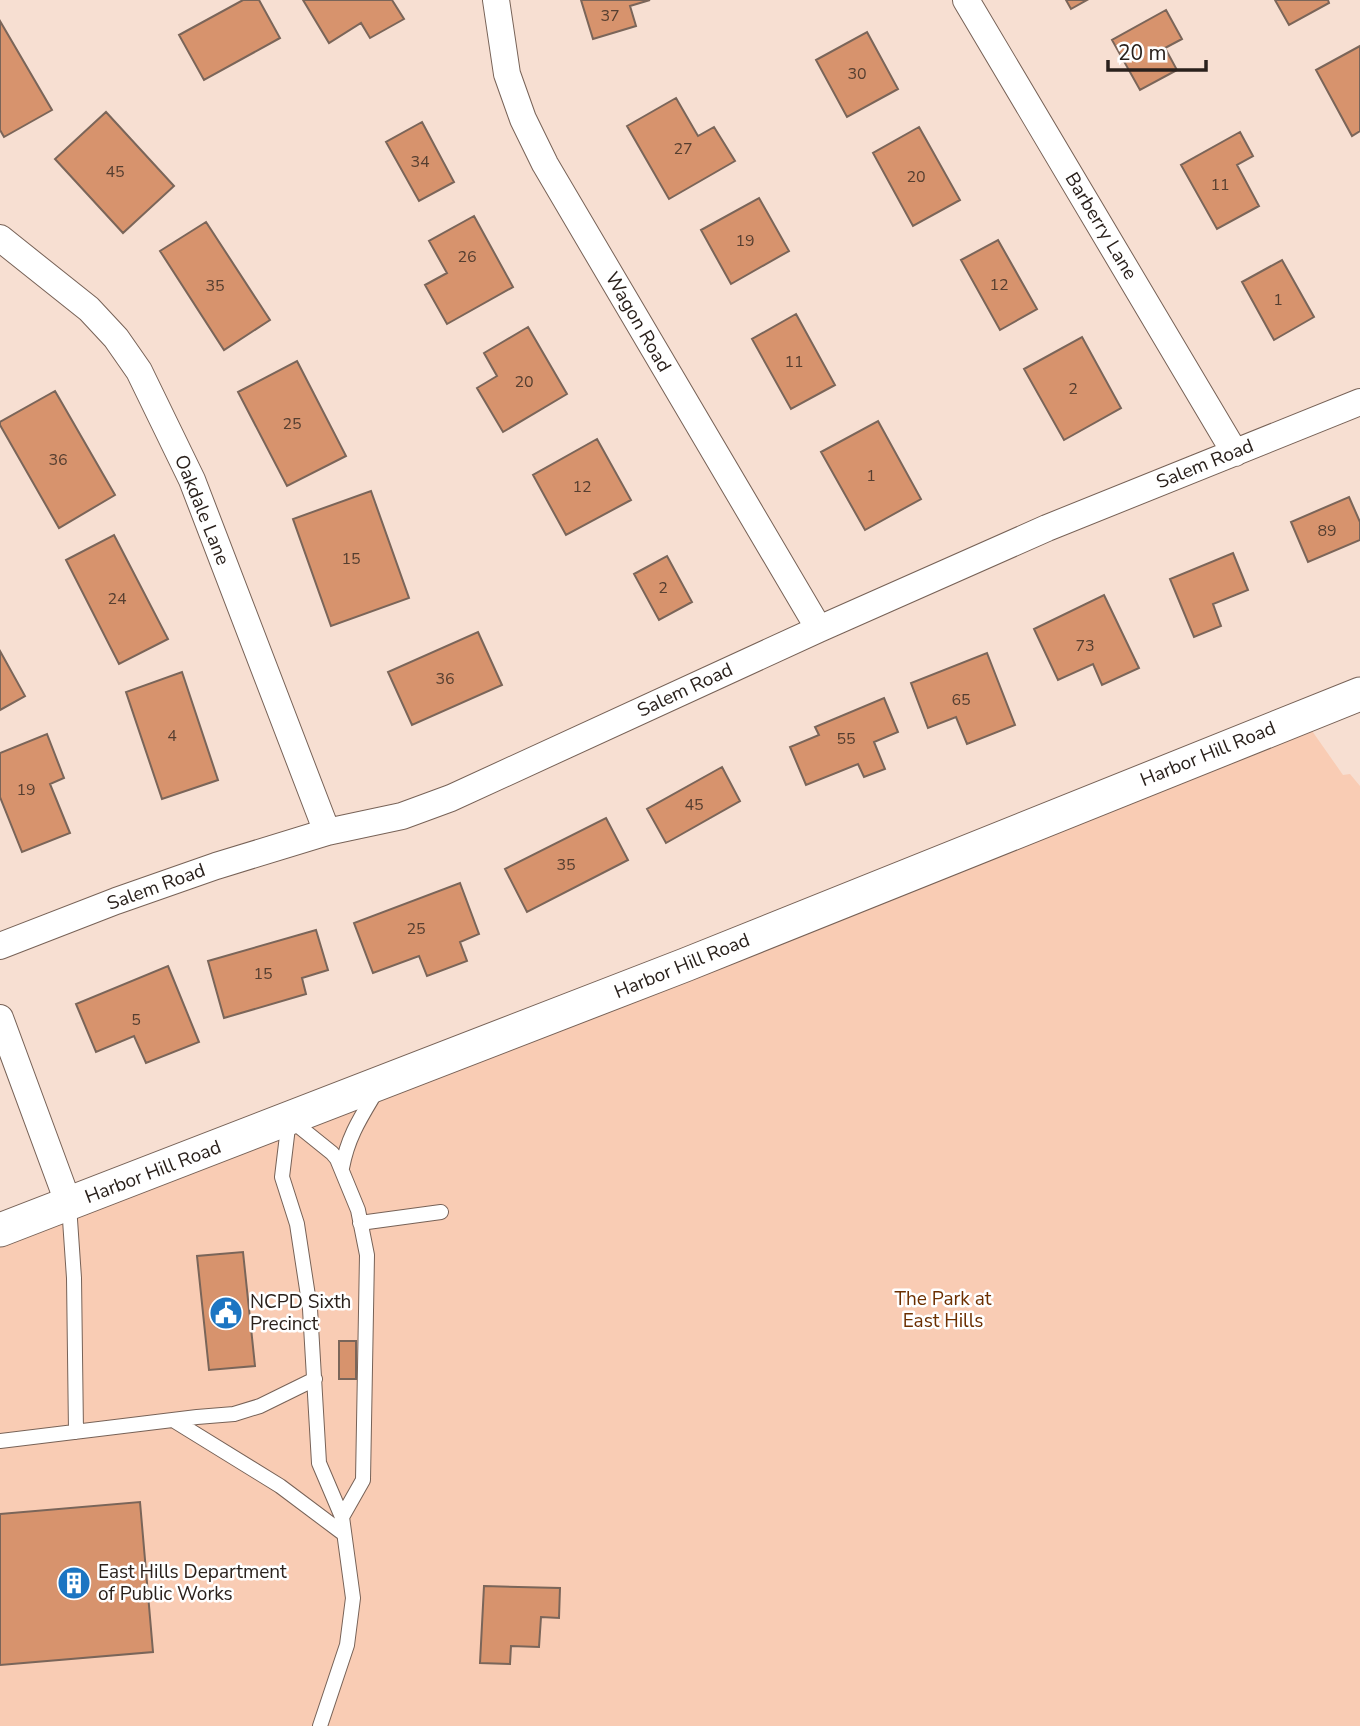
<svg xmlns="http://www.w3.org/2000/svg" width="1360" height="1726" font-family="'Nunito Sans',sans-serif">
<rect width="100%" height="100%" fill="#f7dfd2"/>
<path fill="#f9ccb4" d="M1303,718l40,57 7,-1 10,12v940h-1360v-495z"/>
<path fill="#d7936d" stroke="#7a6559" stroke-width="2" d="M243,0h16l21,38 -76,42 -25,-45z
M303,0h89l12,19 -34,19 -9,-15 -32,20z
M581,0h69l-20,6 6,20 -43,13z
M1066,0h21l-16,9z
M1275,0h53l1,3 -40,22z
M1166,10l16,29 -17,9 12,22 -37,20 -28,-50z
M0,21l52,89 -48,27 -4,-7z
M867,32l31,57 -51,28 -31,-57z
M1360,46v85l-8,5 -36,-66z
M676,98l22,38 16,-9 21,34 -66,38 -42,-73z
M106,112l68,74 -51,47 -68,-74z
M422,122l32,60 -35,19 -33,-59z
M919,127l41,73 -47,26 -40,-73z
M1240,132l13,24 -16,9 22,41 -42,23 -36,-64z
M759,198l30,53 -58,33 -30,-54z
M474,216l39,71 -66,37 -22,-39 22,-12 -18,-32z
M206,222l64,98 -46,30 -64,-99z
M998,240l39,69 -37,21 -39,-70z
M1282,260l32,57 -40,23 -32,-58z
M796,314l39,71 -44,24 -39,-70z
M528,327l39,67 -64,38 -26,-44 20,-12 -13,-23z
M1082,337l39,71 -57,32 -40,-71z
M297,361l49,95 -59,30 -49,-94z
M55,391l60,104 -56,33 -59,-103v-3z
M878,421l43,78 -56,31 -44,-78z
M597,439l34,61 -65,35 -33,-60z
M371,491l38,107 -78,28 -38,-107z
M1349,497l11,25v18l-52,22 -17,-40z
M114,535l54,104 -49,25 -53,-104z
M1233,553l15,37 -35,14 8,22 -27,11 -24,-58z
M667,556l25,46 -33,18 -25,-46z
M1104,595l35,73 -37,17 -9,-21 -35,16 -24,-51z
M478,632l24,53 -90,40 -24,-53z
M0,651l25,45 -25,14z
M987,653l28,72 -48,19 -11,-27 -28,11 -17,-45z
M182,672l36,108 -56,19 -36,-107z
M884,698l14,34 -24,10 11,27 -21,8 -6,-13 -52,21 -16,-38 29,-12 -4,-8z
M47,734l17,44 -14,6 20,49 -48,19 -22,-55v-44z
M722,767l18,34 -74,42 -19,-34z
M606,818l22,42 -101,52 -22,-43z
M460,883l19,51 -19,8 7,19 -40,15 -8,-20 -46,17 -19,-50z
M316,930l12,40 -26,8 4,16 -82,24 -16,-57z
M168,966l31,76 -53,21 -12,-27 -38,16 -20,-48z
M243,1252l12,114 -46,4 -12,-114z
M339,1341h17v38h-17z
M140,1502l13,150 -153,13v-151z
M484,1586l76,2 -1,30 -18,-1 -2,30 -28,-1 -1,18 -30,-1z"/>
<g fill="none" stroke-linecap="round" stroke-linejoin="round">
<defs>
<path id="service" d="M289,1119l-7,58 15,47 13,85 9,154 23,54 11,81 -6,47 -27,81
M291,1120l41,33 5,6 21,51 9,45 -4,225 -21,37
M342,1168c6,-32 19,-51 35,-78
M69,1205l5,73 2,154
M360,1223l81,-11
M173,1420l107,66 64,48
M0,1441l197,-24 37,-3 26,-8 55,-27"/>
<path id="minor" d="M496,0l11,74 16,45 22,45 274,465
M966,0l269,453
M0,238l89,71 27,29 23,33 53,109 135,352
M0,946l116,-45 100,-35 111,-34 75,-16 49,-18 368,-169 228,-101 313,-126
M0,1018l69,187"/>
<path id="tertiary" d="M0,1230l685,-265 675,-271"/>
</defs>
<use href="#service" stroke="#776257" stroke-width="16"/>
<use href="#minor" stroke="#776257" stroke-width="28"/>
<use href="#tertiary" stroke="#776257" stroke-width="35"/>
<use href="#service" stroke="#fff" stroke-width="14"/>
<use href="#minor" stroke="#fff" stroke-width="26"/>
<use href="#tertiary" stroke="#fff" stroke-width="33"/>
</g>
<defs>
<symbol id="civic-disc" viewBox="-11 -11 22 22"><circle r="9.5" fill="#1c75c2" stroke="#fff"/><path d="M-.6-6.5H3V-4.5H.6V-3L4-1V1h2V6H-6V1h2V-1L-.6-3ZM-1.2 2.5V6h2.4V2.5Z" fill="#fff"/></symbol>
<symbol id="building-disc" viewBox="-11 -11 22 22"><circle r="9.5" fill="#1c75c2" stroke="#fff"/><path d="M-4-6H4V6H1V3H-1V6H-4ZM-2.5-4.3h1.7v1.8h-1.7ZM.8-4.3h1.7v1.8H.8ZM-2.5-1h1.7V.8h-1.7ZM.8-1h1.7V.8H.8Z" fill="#fff"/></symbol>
</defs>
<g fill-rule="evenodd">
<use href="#civic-disc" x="207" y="1294" width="38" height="38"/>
<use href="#building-disc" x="55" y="1564" width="38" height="38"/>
</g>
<g text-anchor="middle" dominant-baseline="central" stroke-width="5" stroke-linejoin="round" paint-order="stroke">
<g font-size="16" fill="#553e30">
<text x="610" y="16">37</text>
<text x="857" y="74">30</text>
<text x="683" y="149">27</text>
<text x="420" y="162">34</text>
<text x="115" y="172">45</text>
<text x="916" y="177">20</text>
<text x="1220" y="185">11</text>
<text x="745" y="241">19</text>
<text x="467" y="257">26</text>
<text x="999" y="285">12</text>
<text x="215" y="286">35</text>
<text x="1278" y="300">1</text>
<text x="794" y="362">11</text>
<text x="524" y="382">20</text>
<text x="1073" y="389">2</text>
<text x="292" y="424">25</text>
<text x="58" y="460">36</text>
<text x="871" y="476">1</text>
<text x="582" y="487">12</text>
<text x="1327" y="531">89</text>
<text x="351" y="559">15</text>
<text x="663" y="588">2</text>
<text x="117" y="599">24</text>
<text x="1085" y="646">73</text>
<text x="445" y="679">36</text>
<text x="961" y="700">65</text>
<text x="172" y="736">4</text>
<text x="846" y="739">55</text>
<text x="26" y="790">19</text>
<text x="694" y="805">45</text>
<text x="566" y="865">35</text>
<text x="416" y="929">25</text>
<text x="263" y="974">15</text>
<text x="136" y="1020">5</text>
</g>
<g font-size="19" fill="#2a211c" stroke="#fff">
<text transform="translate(1101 226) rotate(59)">Barberry Lane</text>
<text transform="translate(638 322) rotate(60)">Wagon Road</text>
<text transform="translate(1205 464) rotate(-22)">Salem Road</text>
<text transform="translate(202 510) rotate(68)">Oakdale Lane</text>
<text transform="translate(685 690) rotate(-25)">Salem Road</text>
<text transform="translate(1208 754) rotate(-22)">Harbor Hill Road</text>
<text transform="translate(156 887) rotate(-20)">Salem Road</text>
<text transform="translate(682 966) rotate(-22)">Harbor Hill Road</text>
<text transform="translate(153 1172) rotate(-21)">Harbor Hill Road</text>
</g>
<g font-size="19" fill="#6c2f00" stroke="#fff">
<text x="943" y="1299">The Park at<tspan x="943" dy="22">East Hills</tspan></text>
</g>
<g font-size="19" fill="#2a211c" stroke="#fff" text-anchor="start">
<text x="250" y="1302">NCPD Sixth<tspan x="250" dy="22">Precinct</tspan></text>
<text x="98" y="1572">East Hills Department<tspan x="98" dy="22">of Public Works</tspan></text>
</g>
</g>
<path d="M1108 60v10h98v-10" fill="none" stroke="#2a211c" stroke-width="3.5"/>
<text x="1118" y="60" font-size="21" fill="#2a211c" stroke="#ffffff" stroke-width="5" paint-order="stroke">20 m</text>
</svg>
